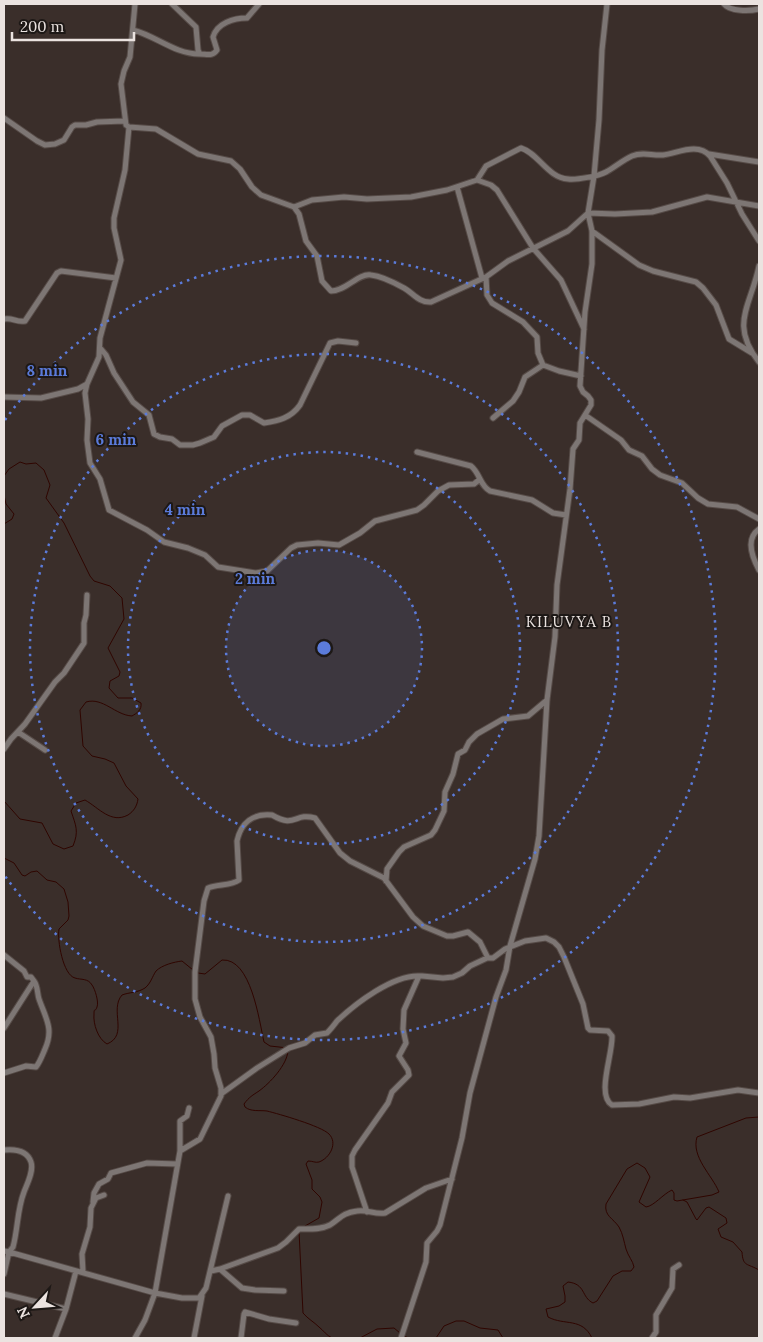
<svg xmlns="http://www.w3.org/2000/svg" width="763" height="1342" font-family="Lora,serif">
<rect width="100%" height="100%" fill="#3a2e2a"/>
<g fill="none" stroke-linecap="round" stroke-linejoin="round">
<path stroke="#2f0500" stroke-width="1" d="M4,476l5,-7 11,-7 6,2 10,-1 8,7 6,15 -4,13 18,25 26,53 4,5 16,5 12,12 2,21 -16,29 12,24 -1,4 -9,5 -1,7 9,10h14l9,5c1,7 -4,10 -9,13 -17,-1 -29,-19 -46,-14l-6,8 3,36 9,10 13,3 9,4 12,23 12,13c-1,7 -4,12 -10,16 -17,9 -29,-7 -43,-15l-9,3 -5,8c5,15 8,20 2,35l-9,3 -11,-5 -11,-21 -22,-4 -16,-18
M4,495l2,9 8,10 -2,5 -8,5
M4,858l10,5 8,12 3,1 6,-4 6,-1 10,9 9,2 8,7 4,13 1,14 -1,4 -9,9c-2,11 4,46 16,49 6,2 13,0 17,7 3,4 7,17 5,22 -2,6 -3,0 -3,7 -1,10 4,25 13,30 22,-9 2,-34 15,-49 8,-3 15,-2 23,-7 6,-5 7,-11 11,-17 6,-6 18,-9 26,-10l11,9
M198,973l7,1 17,-14c29,-2 37,60 42,82l6,4 18,2
M288,1051c-1,14 -18,32 -29,40 -6,4 -10,6 -15,13l1,3c6,5 14,3 22,4 12,3 54,15 62,23 9,9 1,24 -10,28 -4,1 -6,-1 -11,-1l-2,3 6,16v9l8,8 2,5 -3,16 -14,8
M683,1200l4,2 9,17 1,1 9,-12 3,-1 17,11 1,5 -9,6 3,8 12,5 9,10c1,15 5,11 17,18
M299,1231l4,82c5,6 11,9 16,14 5,4 7,8 13,11
M403,1336l6,2
M360,1338l17,-9 17,-1 6,5
M436,1338l8,-12 12,-5h8l16,7 18,2 5,8
M592,1338c-10,-21 -27,-12 -44,-21l-2,-8 13,-3 6,-4v-6l-2,-10 5,-4c18,2 13,15 25,21l4,-2 16,-25 9,-5h9l3,-4c-1,-6 -6,-11 -8,-18 -2,-7 -3,-15 -7,-22 -6,-9 -15,-11 -13,-23l21,-35 10,-6 8,5 5,9 -11,25 7,5c8,-1 17,-13 26,-17l2,3v7l3,1 35,-6 7,-3c-7,-17 -28,-35 -22,-55l49,-19 13,-1"/>
<defs>
<path id="minor" d="M135,4l-5,53 -6,14 -3,13 5,41 3,2 27,2 42,25 33,7 9,8 12,18 9,8 33,12 5,7 7,27 11,15 5,25 9,10c15,0 27,-18 40,-16 10,1 24,8 33,13 9,5 15,15 27,14l55,-25 22,-16 60,-30 20,-18 27,1 37,-2 55,-15 52,9
M172,4l24,23 2,23 2,4
M724,4c6,8 26,7 35,5
M133,30c23,6 42,24 66,24 8,0 13,3 18,-4l-4,-13c4,-14 21,-19 34,-19l12,-14
M4,118l33,23 8,4 10,-1 9,-4 8,-13 3,-2h11l11,-3 27,-1
M129,127l-4,43 -11,48v10l7,32 -21,78 -1,19 -12,27 -2,9 3,26 -1,21 3,23 10,16 9,31 38,20 17,12 24,6 17,7 13,12 38,6 11,-2 24,-23 6,-3 21,-2 21,2 21,-12 15,-12 42,-11 7,-5 14,-14 11,-6 25,-1 6,-5
M709,154l50,8
M477,180l14,5 6,5 36,58 28,32 23,49
M457,187l25,91
M294,207l18,-7 11,-1 21,-2 23,2 44,-2 36,-7 30,-10 9,-14 35,-18c17,5 27,30 47,31 9,1 31,-3 38,-7 9,-5 17,-12 26,-16 11,-5 20,0 31,-1 15,-2 35,-13 47,1l17,27 15,31 17,27
M592,231l47,34 14,6 43,11 7,6 13,17 13,34 23,14
M759,266c-8,40 -30,58 0,96
M486,277l1,18 5,8 31,19 14,15 1,16 5,12
M4,319c8,-2 13,4 21,2l32,-48 4,-2 55,7
M101,349l5,6 8,18 19,29 16,13 5,19 6,3 12,2 8,6h13l7,-2 14,-6 8,-11 20,-11h8l14,8c14,-2 27,-5 36,-18l30,-62 8,-2 18,2
M4,397l37,1 37,-9 9,-5
M585,415l36,25 8,10 13,6 10,13 8,6 22,8 16,15 10,6 29,3 22,12
M493,418l20,-17 6,-9 6,-15 18,-12 16,6 22,5
M417,452l54,14c9,7 9,20 19,25l42,9 21,13 13,2
M759,529c-14,10 -7,28 0,41
M18,732l27,18
M4,749l7,-10 14,-15 30,-42 9,-9 20,-30v-20l2,-8 1,-20
M386,881l1,-12 12,-17 5,-5 27,-12 4,-5 9,-19 1,-19 8,-18 5,-20 7,-4 4,-8 8,-8 26,-15 25,-3 19,-16
M4,955l20,16 3,6h4l3,4 -30,47
M4,1073l22,-7 10,1c4,-5 6,-11 9,-18 9,-20 1,-30 -6,-50 -2,-6 -1,-13 -5,-18
M221,1094l36,-26 32,-20 16,-5 10,-8 12,-2c4,-4 7,-8 10,-12 19,-18 56,-46 82,-45
M4,1150c10,-1 23,0 27,12 3,9 -4,22 -7,30 -7,18 -6,37 -11,55l-4,5 -5,-1
M180,1151v-30l7,-5 2,-8
M93,1202l1,-9 5,-9 9,-5 3,-6 36,-10 30,1
M367,1212l-15,-45v-11l3,-6 33,-47 4,-11 17,-17 -1,-5 -9,-14 7,-13 -3,-14 1,-19 15,-34h3l21,2 10,-1 9,-4 8,-7 17,-8
M220,1269l58,-21 8,-6 13,-13c10,0 21,1 31,-4 11,-7 12,-12 27,-14 10,-2 18,4 28,2l41,-25 26,-9
M211,1271l9,-2 22,19 13,2 29,1
M83,1272l-1,-18 8,-27 1,-19 5,-10 8,-3
M4,1274l5,-22 146,41 27,5h17l7,-10 22,-92
M4,1294l62,15
M55,1338l11,-29 10,-38
M135,1338l10,-18 10,-27 25,-142 20,-12 21,-43v-8l-6,-20 -1,-14 -3,-17 -11,-20 -5,-18v-27l9,-71 4,-13c10,-4 23,-2 31,-8l-2,-39c4,-18 16,-28 35,-26 24,14 22,-3 43,3l25,35 10,8 34,17 29,39 10,9 24,10h6l15,-4 12,10 8,16h5l12,-9 20,-8 21,-3 8,4 5,5 5,10 19,47 5,24 2,2 18,1 4,5c1,18 -16,59 0,69l27,-1 35,-7 16,1 48,-8 21,3
M194,1338l8,-42
M241,1338l3,-24 1,-2 24,7 27,4
M401,1338l25,-76 1,-19 10,-12 3,-6 22,-87 8,-45 26,-96 10,-27 4,-24 25,-87 4,-23 8,-136 8,-63 2,-52 13,-96 3,-40 6,-9 1,-17 11,-18v-5l-3,-4 -5,-4 -3,-6 5,-74 7,-48v-33l-4,-18 6,-37 5,-56 3,-70 5,-46
M652,1338l4,-6v-17l16,-27 1,-19 6,-4"/>
</defs>
<use href="#minor" stroke="#564b47" stroke-width="7"/>
<use href="#minor" stroke="#7d7674" stroke-width="5"/>
</g>
<circle cx="324" cy="648" r="98" fill="#5b7bda" fill-opacity=".12"/>
<g fill="none" stroke="#5b7bda" stroke-width="2.5" stroke-dasharray="2.5 5">
<circle cx="324" cy="648" r="98"/>
<circle cx="324" cy="648" r="196"/>
<circle cx="324" cy="648" r="294"/>
<path d="M5 420A392 392 0 1 1 5 876"/>
</g>
<g text-anchor="middle" dominant-baseline="central" stroke-width="4" stroke-linejoin="round" paint-order="stroke">
<g font-size="15" letter-spacing="1" fill="#ebe3e0" stroke="#1d1816">
<text x="569" y="621">KILUVYA B</text>
</g>
</g>
<circle cx="324" cy="648" r="8" fill="#5b7bda" stroke="#1d1816" stroke-width="2.5"/>
<g font-size="15" text-anchor="middle" font-weight="bold" fill="#5b7bda" stroke="#1d1816" stroke-width="4" stroke-linejoin="round" paint-order="stroke">
<text x="47" y="376">8 min</text>
<text x="116" y="445">6 min</text>
<text x="185" y="515">4 min</text>
<text x="255" y="584">2 min</text>
</g>
<rect width="763" height="1342" fill="none" stroke="#ebe3e0" stroke-width="10"/>
<g transform="translate(35 1307) rotate(244)" stroke="#1d1816" stroke-width="4" paint-order="stroke">
<path d="M0-4L9 19L0 12L-9 19Z" fill="#ebe3e0"/>
<text y="-8" font-size="14" font-weight="bold" text-anchor="middle" fill="#ebe3e0">N</text>
</g>
<path d="M12 32v8h122v-8" fill="none" stroke="#ebe3e0" stroke-width="2.5"/>
<text x="20" y="32" font-size="15" fill="#ebe3e0" stroke="#1d1816" stroke-width="4" paint-order="stroke">200 m</text>
</svg>
